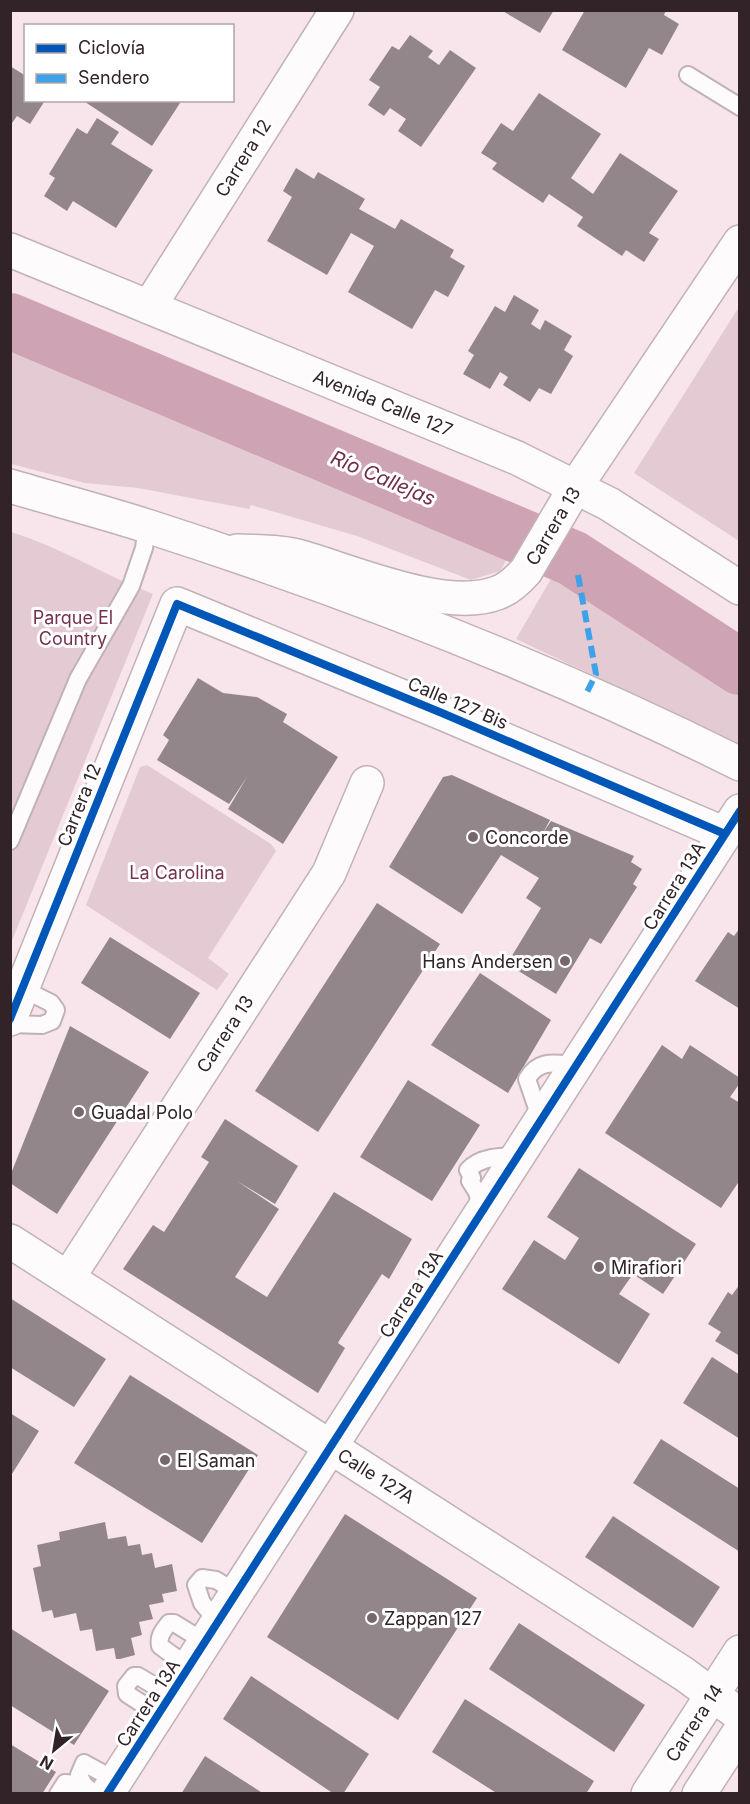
<svg xmlns="http://www.w3.org/2000/svg" width="750" height="1804" font-family="Inter,sans-serif">
<rect width="100%" height="100%" fill="#f7e5eb"/>
<path fill="#e4cad3" d="M739,307v234l-105,-68z
M11,346l407,162 93,44 -11,19 -29,9 -114,-44 -106,-31 -2,4 -111,-21 -53,-5 -74,-19z
M11,532c49,15 93,43 142,62l-142,349z
M552,577l187,118v49l-223,-105z
M147,765l124,79 5,7 -68,107 21,16 -12,16 -131,-85 54,-138z"/>
<g fill="none" stroke-linecap="round" stroke-linejoin="round">
<path stroke="#cea3b3" stroke-width="56" d="M10,321l562,237 168,109"/>
</g>
<path fill="#93868b" d="M501,10h53l-14,23z
M585,10h81l-2,5 15,9 -17,31 -13,-7 -23,40 -64,-38z
M410,35l23,16 -5,6 11,8 11,-15 26,18 -55,79 -23,-16 8,-12 -16,-11 -6,8 -16,-11 12,-18 -11,-7 23,-34 7,4z
M10,66l16,10v24l18,2 -14,22 -13,-8 -7,10z
M539,93l62,41 -30,44 22,16 27,-41 58,38 -29,42 10,6 -15,23 -18,-12 -4,6 -45,-30 6,-9 -34,-23 -6,9 -51,-34 5,-6 -16,-10 20,-30 12,8z
M82,100h100l-30,46z
M97,118l22,14 -8,12 42,26 -37,58 -43,-27 -6,10 -23,-15 11,-18 -6,-4 28,-46 10,6z
M296,168l18,11 4,-7 47,27 -6,10 36,20 6,-10 53,31 -4,7 15,9 -17,31 -13,-7 -23,39 -64,-37 26,-46 -23,-13 -24,42 -60,-34 25,-44 -9,-6z
M514,295l25,15 -8,14 9,6 5,-10 27,16 -8,14 9,6 -22,38 -12,-6 -9,14 -27,-17 5,-8 -8,-5 -10,17 -27,-15 11,-19 -6,-4 27,-45 10,6z
M198,678l25,15 34,4 30,17 -4,8 55,35 -55,87 -55,-35 19,-32 -18,27 -72,-44 12,-20 -6,-5z
M452,775l98,45 -7,13 8,-12 83,35 -3,6 11,7 -9,15 4,3 -36,57 -11,-6 -34,56 -49,-30 34,-56 -15,-10 13,-20 -38,-23 -39,59 -73,-47 54,-90z
M377,903l63,41 -122,188 -63,-41z
M740,928v81l-45,-28 33,-49 6,4z
M110,937l90,56 -30,46 -89,-56z
M480,973l71,47 -43,73 -77,-48z
M70,1026l79,46 -92,142 -47,-31v-7z
M662,1045l20,14 8,-14 50,33v5l-10,14 10,6v77l-19,28 -116,-75z
M408,1080l72,45 -48,76 -72,-44z
M225,1119l73,47 -23,38 -38,-23 42,28 -44,68 32,20 67,-105 78,47 -23,40 -7,-5 -43,67 -1,2 7,5 -27,45 -195,-124 30,-44 11,7 45,-70 -8,-5z
M579,1168l117,76 -33,50 -30,-20 -14,20 31,20 -31,50 -117,-75 32,-49 31,20 14,-22 -32,-21z
M740,1284v72l-25,-15 6,-9 -13,-8 20,-32 4,3z
M10,1298l96,61 -32,48 -64,-40z
M712,1357l28,18v64l-57,-36z
M130,1375l128,80 -56,88 -128,-80z
M10,1413l29,18 -29,46z
M661,1439l79,50v63l-107,-69z
M345,1514l132,84 -79,122 -131,-83z
M613,1516l107,71 -27,41 -108,-71z
M105,1522l3,17 18,-3 2,10 12,-2 2,11 10,-2 3,15 17,-4 5,27 -15,3 2,8 -15,3 4,14 -14,3 3,13 -11,3 4,17 -15,4h-4l-2,-11 -18,3 -4,-22 -12,2 -4,-18 -22,5 -2,-8 -10,2 -9,-44 8,-2 -4,-21 23,-5 -1,-8z
M519,1623l126,82 -31,47 -125,-83z
M10,1628l99,63 -35,54 -64,-40z
M251,1676l118,78 -26,40h-9l-111,-75z
M465,1699l129,82 -8,13h-88l-66,-42z
M10,1744l46,28 -14,22h-32z
M205,1756l59,38h-83z"/>
<g fill="none" stroke-linecap="round" stroke-linejoin="round">
<defs>
<path id="service" d="M688,75l52,32
M10,841l68,-162 53,-93 13,-38 3,-22
M10,1024l32,1 10,-4 4,-11 -5,-7 -28,-14
M541,1120l-14,-41c12,-21 29,-15 49,-14
M482,1210l-5,-18 -7,-11 2,-3 -4,-8c12,-13 33,-14 50,-14
M218,1622l-16,-19 -6,-18 6,-7 14,2 21,13
M189,1667l-29,-21c-2,-10 3,-15 9,-23h5l31,19
M158,1714l-31,-20 -1,-8 8,-10h4l32,19
M84,1785l-5,-10 5,-12 31,17
M58,1794l7,-11 19,2 6,5"/>
<path id="minor" d="M149,307l188,-297
M10,1019l167,-415 265,109 283,121
M10,1241l674,433 56,41
M68,1278l261,-405 38,-90
M107,1794l633,-983
M648,1794l92,-142
M699,1794l41,-63"/>
<path id="tertiary" d="M237,551c19,1 41,0 60,5 52,14 148,57 200,37 12,-4 21,-13 29,-22l50,-85 164,-244"/>
<path id="primary" d="M10,250l507,208 92,46 131,84
M10,486c47,14 94,26 140,41 202,65 400,142 590,237"/>
</defs>
<use href="#service" stroke="#c1b2b7" stroke-width="20"/>
<use href="#minor" stroke="#c1b2b7" stroke-width="36"/>
<use href="#tertiary" stroke="#c1b2b7" stroke-width="36"/>
<use href="#primary" stroke="#c1b2b7" stroke-width="36"/>
<use href="#service" stroke="#fefbfc" stroke-width="16"/>
<use href="#minor" stroke="#fefbfc" stroke-width="33"/>
<use href="#tertiary" stroke="#fefbfc" stroke-width="33"/>
<use href="#primary" stroke="#fefbfc" stroke-width="33"/>
<path stroke="#3ea2eb" stroke-width="6" stroke-dasharray="12 6" stroke-linecap="butt" d="M578,575l18,99 -9,18"/>
<defs>
<path id="cycleway" d="M10,1019l167,-415 265,109 283,121
M107,1794l633,-983"/>
</defs>
<use href="#cycleway" stroke="#fff" stroke-width="11"/>
<use href="#cycleway" stroke="#0057b8" stroke-width="8"/>
</g>
<g fill="#76676c" stroke="#fff" stroke-width="2">
<circle cx="473" cy="837" r="6"/>
<circle cx="565" cy="961" r="6"/>
<circle cx="79" cy="1112" r="6"/>
<circle cx="599" cy="1267" r="6"/>
<circle cx="165" cy="1460" r="6"/>
<circle cx="372" cy="1618" r="6"/>
</g>
<g text-anchor="middle" dominant-baseline="central" stroke-width="6" stroke-linejoin="round" paint-order="stroke">
<g font-size="18" fill="#312328" stroke="#fff">
<text transform="translate(243 158) rotate(-58)">Carrera 12</text>
<text transform="translate(383 403) rotate(22)">Avenida Calle 127</text>
<text transform="translate(553 526) rotate(-59)">Carrera 13</text>
<text transform="translate(458 703) rotate(23)">Calle 127 Bis</text>
<text transform="translate(79 805) rotate(-68)">Carrera 12</text>
<text transform="translate(674 886) rotate(-58)">Carrera 13A</text>
<text transform="translate(225 1034) rotate(-57)">Carrera 13</text>
<text transform="translate(411 1294) rotate(-57)">Carrera 13A</text>
<text transform="translate(376 1476) rotate(32)">Calle 127A</text>
<text transform="translate(148 1703) rotate(-57)">Carrera 13A</text>
<text transform="translate(694 1723) rotate(-57)">Carrera 14</text>
</g>
<g font-size="18" fill="#75324f" stroke="#fff">
<text x="73" y="617">Parque El<tspan x="73" dy="21">Country</tspan></text>
<text x="177" y="872">La Carolina</text>
</g>
<g font-size="18" fill="#312328" stroke="#fff" text-anchor="start">
<text x="485" y="837">Concorde</text>
<text x="553" y="961" text-anchor="end">Hans Andersen</text>
<text x="91" y="1112">Guadal Polo</text>
<text x="611" y="1267">Mirafiori</text>
<text x="177" y="1460">El Saman</text>
<text x="384" y="1618">Zappan 127</text>
</g>
<g font-size="20" font-style="italic" fill="#712e4c" stroke="#fff">
<text transform="translate(383 478) rotate(23)">Río Callejas</text>
</g>
</g>
<rect width="750" height="1804" fill="none" stroke="#312328" stroke-width="24"/>
<rect x="24" y="24" width="210" height="78" fill="#ffffff" stroke="#ada7a9" stroke-width="1.5"/>
<rect x="36" y="44" width="30" height="9" fill="#0057b8" stroke="#ada7a9" stroke-width="1.5"/>
<text x="78" y="54" font-size="18" fill="#312328">Ciclovía</text>
<rect x="36" y="74" width="30" height="9" fill="#3ea2eb" stroke="#ada7a9" stroke-width="1.5"/>
<text x="78" y="84" font-size="18" fill="#312328">Sendero</text>
<g transform="translate(54 1750) rotate(210)" stroke="#ffffff" stroke-width="4.5" paint-order="stroke">
<path d="M0-4.5L10 22L0 15L-10 22Z" fill="#312328"/>
<text y="-9" font-size="16" font-weight="bold" text-anchor="middle" fill="#312328">N</text>
</g>
</svg>
